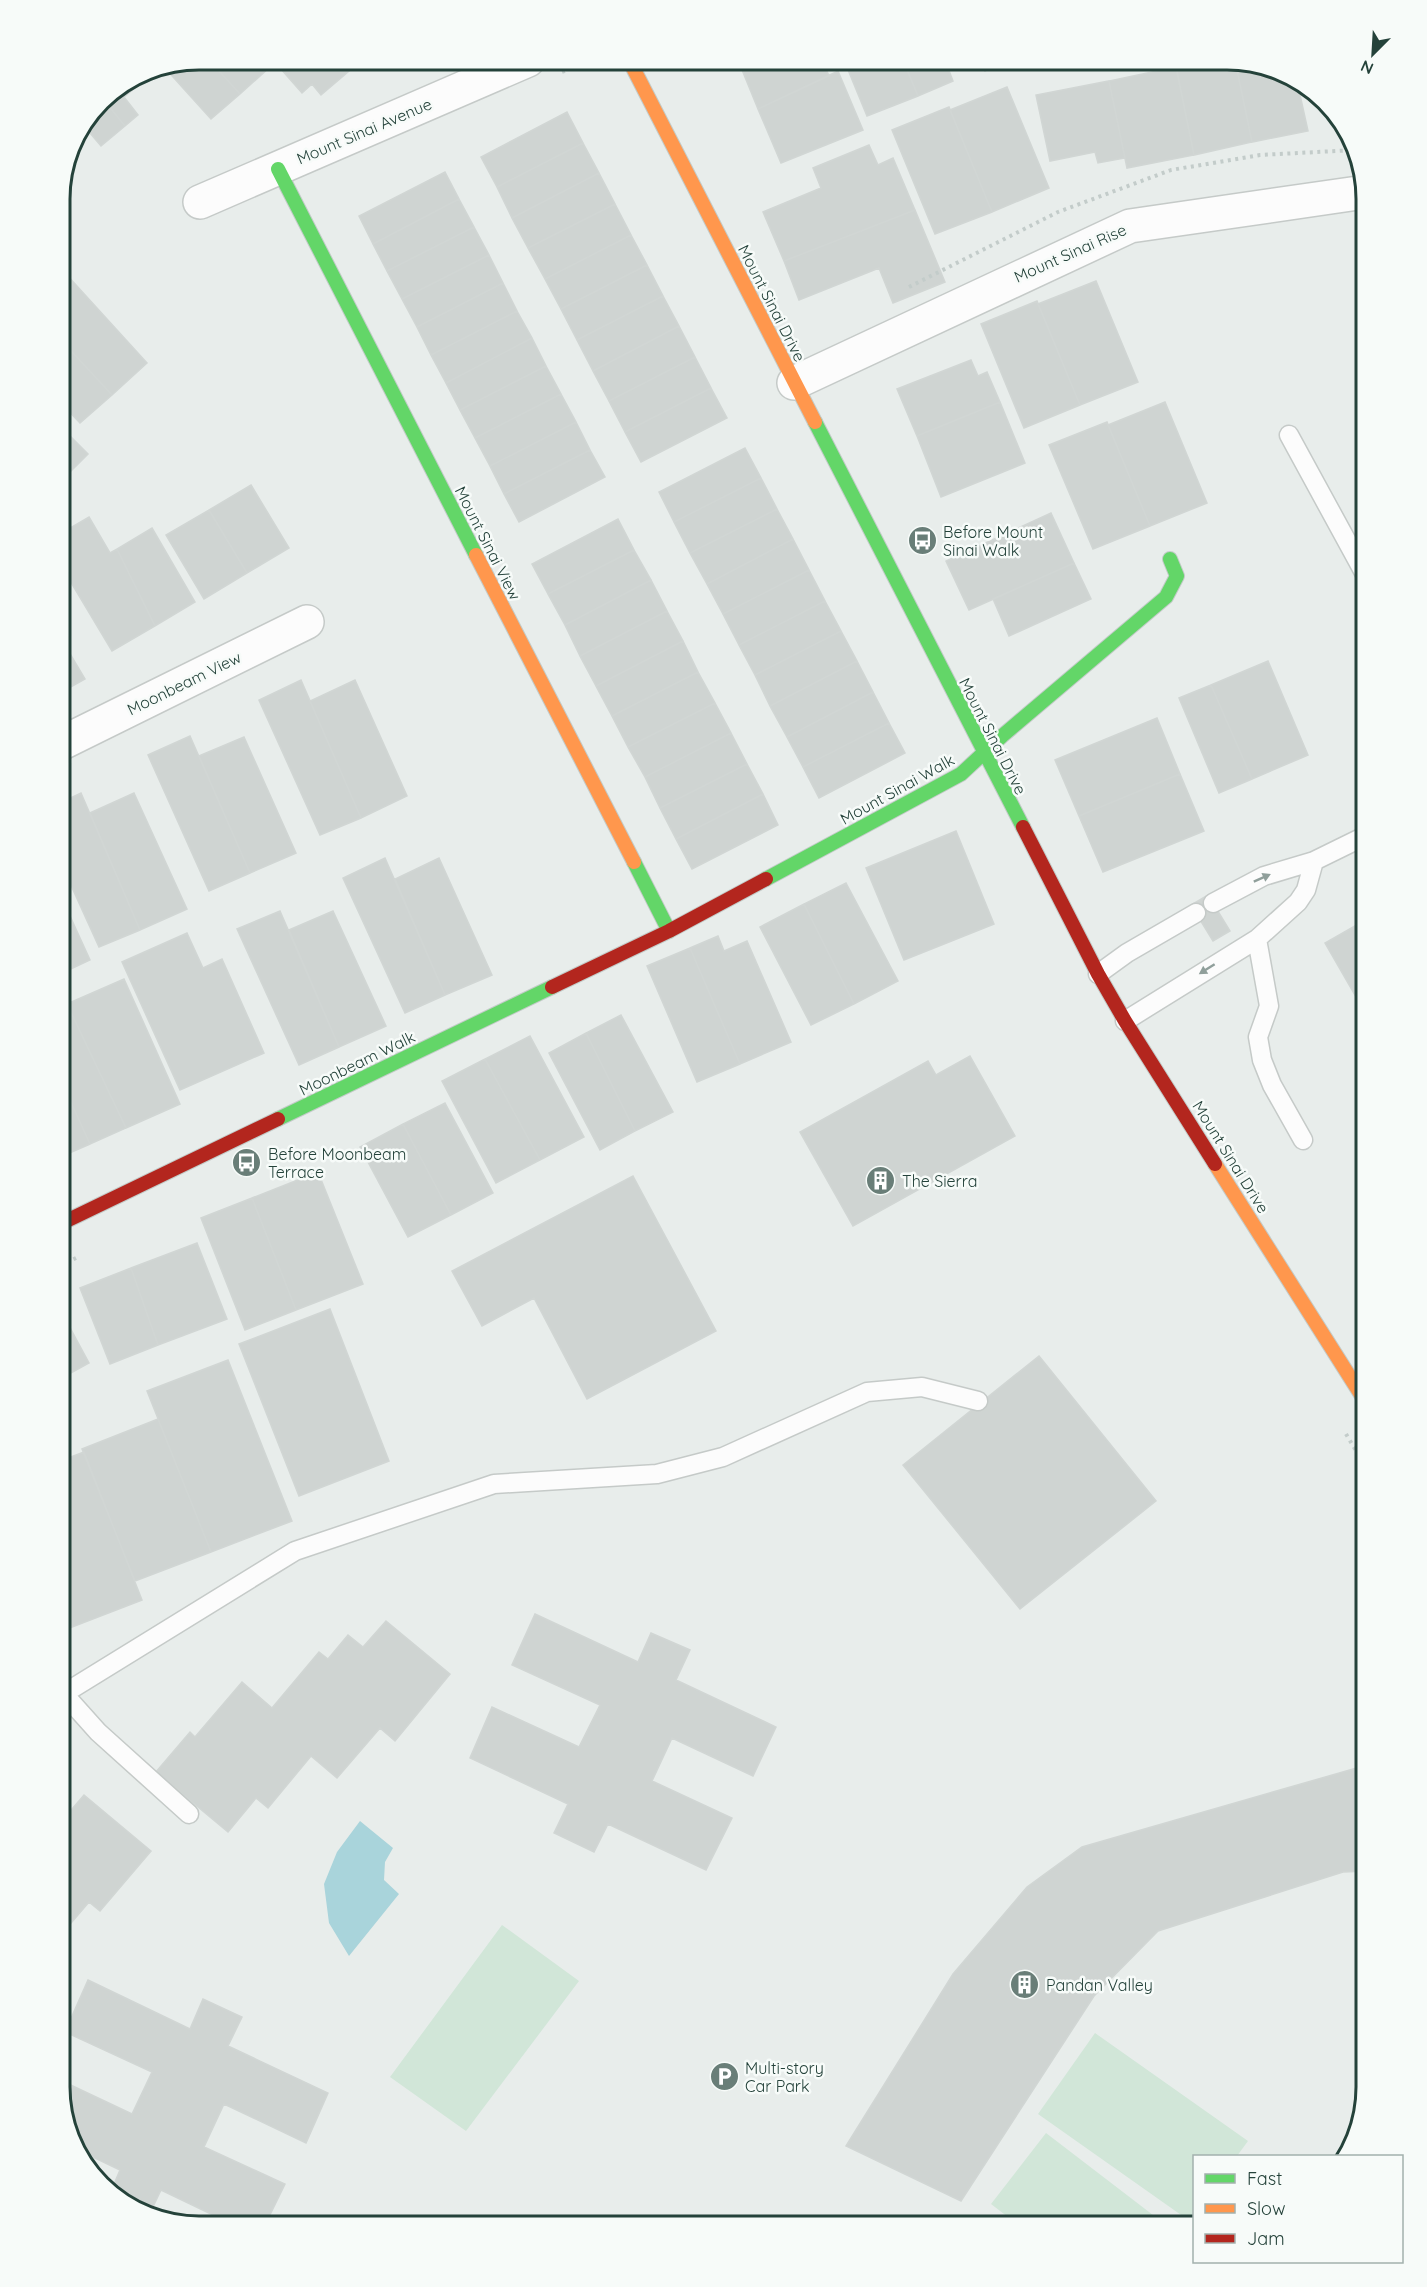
<svg xmlns="http://www.w3.org/2000/svg" width="1427" height="2287" font-family="Quicksand,sans-serif">
<rect width="100%" height="100%" fill="#e8edeb"/>
<path fill="#d1e6d8" d="M502,1925l77,56 -113,150 -76,-54z
M1095,2033l153,108 -11,15h-43v60l-3,6 -153,-108z
M1046,2133l120,92 -2,2h-143l-30,-23z"/>
<path fill="#a9d4db" d="M360,1821l33,27 -8,14 -1,18 15,14 -50,62 -20,-33 -5,-39 13,-32z"/>
<path fill="#cfd4d2" stroke="#d1d6d4" stroke-width="1.5" d="M199,60h10l31,34 -29,25 -47,-52z
M209,60h55l6,7 -30,27z
M273,60h89l-41,35 -9,-11 -10,9z
M738,60h84l7,16 -71,33z
M844,60h59l15,36 -51,20z
M903,60h42l8,21 -35,15z
M981,60h28l-24,11z
M1179,60h56l17,82 -58,13 -19,-94z
M1235,60l62,21 11,50 -56,11z
M1176,67l18,88 -67,13 -18,-87z
M838,71l25,59 -82,33 -23,-54z
M136,77l5,6 -17,14 14,18 -13,11 -22,-27z
M1109,81l16,77 -27,5 -3,-11 -45,9 -14,-66z
M1007,87l42,101 -57,24 -42,-102z
M103,99l22,27 -24,20 -17,-20z
M949,107l43,105 -57,22 -43,-104z
M567,112l16,31 -86,44 -16,-30z
M583,143l16,30 -87,45 -15,-31z
M869,145l9,20 15,-7 22,52 -131,51 -21,-49 58,-24 -8,-20z
M445,172l14,27 -86,45 -14,-28z
M599,173l16,31 -87,44 -16,-30z
M459,199l15,28 -87,44 -14,-27z
M615,204l16,31 -86,44 -17,-31z
M915,210l30,72 -52,21 -14,-35 -80,32 -15,-39z
M474,227l15,28 -87,44 -15,-28z
M631,235l16,30 -86,44 -16,-30z
M489,255l14,28 -86,44 -15,-28z
M647,265l16,31 -86,44 -16,-31z
M66,274l81,89 -35,32 -52,-56v-60z
M1096,281l42,101 -58,23 -42,-101z
M503,283l14,28 -86,44 -14,-28z
M663,296l16,30 -86,45 -16,-31z
M1037,301l43,104 -56,23 -43,-104z
M517,311l15,27 -86,45 -15,-28z
M679,326l16,31 -86,44 -16,-30z
M532,338l14,28 -86,44 -14,-27z
M60,339l52,56 -32,28 -20,-21z
M695,357l16,31 -86,44 -16,-31z
M971,360l7,16 9,-4 13,30 -83,34 -20,-47z
M546,366l15,28 -86,44 -15,-28z
M711,388l16,30 -86,44 -16,-30z
M561,394l15,28 -86,44 -15,-28z
M1000,402l25,61 -84,34 -24,-61z
M1165,402l42,101 -57,23 -42,-101z
M576,422l14,28 -86,44 -14,-28z
M1107,422l43,104 -57,23 -44,-104z
M60,426l28,28 -28,28z
M745,448l16,30 -87,44 -15,-30z
M590,450l15,27 -86,45 -15,-28z
M761,478l16,31 -87,44 -16,-31z
M251,485l38,63 -42,25 -38,-63z
M777,509l16,30 -86,45 -17,-31z
M209,510l38,63 -43,26 -38,-64z
M1051,513l23,50 -105,47 -23,-49z
M89,517l21,36 7,-4 38,77 -43,25 -52,-87v-30z
M618,519l16,31 -86,44 -16,-30z
M152,528l43,74 -40,24 -38,-77z
M793,539l16,31 -86,44 -16,-30z
M634,550l17,30 -86,45 -17,-31z
M1074,563l17,36 -82,37 -16,-37z
M809,570l16,31 -86,44 -16,-31z
M651,580l16,31 -87,45 -15,-31z
M825,601l16,30 -86,44 -16,-30z
M667,611l16,30 -87,45 -16,-30z
M841,631l16,30 -87,45 -15,-31z
M60,637l25,42 -25,14z
M683,641l15,31 -86,44 -16,-30z
M857,661l16,31 -86,45 -17,-31z
M1268,661l40,94 -56,24 -41,-94z
M698,672l17,31 -87,44 -16,-31z
M301,680l60,138 -41,17 -61,-135z
M355,680l52,116 -46,22 -51,-117z
M1211,685l41,94 -33,14 -40,-95z
M873,692l16,31 -86,44 -16,-30z
M715,703l16,30 -86,44 -17,-30z
M1157,718l23,56 -101,42 -24,-56z
M889,723l16,30 -86,45 -16,-31z
M731,733l16,31 -87,44 -15,-31z
M190,736l60,137 -41,18 -61,-136z
M244,737l52,116 -46,20 -51,-117z
M747,764l16,30 -87,45 -16,-31z
M1180,774l24,57 -101,41 -24,-56z
M81,793l59,137 -41,17 -39,-86v-58z
M134,793l53,116 -47,21 -50,-117z
M763,794l15,31 -86,44 -16,-30z
M956,831l38,93 -90,36 -38,-92z
M385,858l60,137 -40,18 -62,-135z
M439,858l53,117 -47,20 -50,-116z
M846,883l52,98 -44,23 -50,-100z
M60,894l30,66 -30,14z
M1208,895l22,36 -17,10 -22,-36z
M804,904l50,100 -43,21 -51,-98z
M280,911l59,136 -40,18 -62,-136z
M333,911l53,115 -47,21 -50,-117z
M1367,919v97l-42,-73z
M187,933l16,35 19,-9 42,94 -84,37 -58,-128z
M718,936l6,15 23,-10 44,101 -51,22 -50,-116z
M690,948l50,116 -43,18 -50,-116z
M124,979l56,125 -54,24 -59,-124z
M67,1004l59,124 -36,16 -30,-66v-70z
M621,1015l52,97 -38,19 -49,-98z
M586,1033l49,98 -35,19 -51,-97z
M530,1036l54,101 -44,23 -55,-101z
M970,1056l45,80 -162,90 -53,-94 128,-71 8,14z
M485,1059l55,101 -44,23 -54,-102z
M60,1078l30,66 -30,13z
M445,1103l48,90 -42,22 -48,-91z
M403,1124l48,91 -43,22 -48,-90z
M318,1172l45,112 -67,26 -44,-112z
M633,1176l83,155 -129,68 -53,-101 -52,28 -30,-55z
M252,1198l44,112 -51,20 -44,-112z
M197,1243l30,76 -69,26 -27,-77z
M131,1268l27,77 -48,19 -30,-76z
M60,1309l29,54 -29,16z
M330,1309l59,152 -90,35 -60,-152z
M1039,1356l117,145 -136,108 -117,-144z
M228,1360l64,161 -81,31 -64,-161z
M60,1405l8,15 -8,4z
M158,1419l53,133 -76,29 -53,-132z
M84,1452l58,148 -80,31 -2,-170z
M535,1614l103,48 13,-29 39,17 -14,30 100,47 -23,49 -81,-38 -20,43 80,37 -26,52 -98,-46 -14,28 -40,-19 14,-29 -98,-46 22,-51 87,40 21,-42 -88,-40z
M386,1621l64,53 -55,67 -15,-13 -43,50 -26,-22 -43,52 -12,-10 -28,34 -72,-60 34,-40 5,5 47,-55 30,26 47,-56 9,7 20,-24 15,12z
M1360,1767l7,1v103l-24,1 -185,59 -64,65 -133,205 -115,-55 107,-172 74,-87 55,-40z
M84,1795l67,56 -51,60 -11,-9 -29,34v-113z
M88,1980l102,49 13,-30 39,18 -14,29 100,47 -22,50 -82,-39 -20,43 81,37 -21,43h-26l-77,-37 -11,23 -28,-9 -11,-13 9,-21 -46,-22 -14,-60v-8l72,34 20,-42 -87,-40z"/>
<g fill="none" stroke-linecap="round" stroke-linejoin="round">
<defs>
<path id="lane" d="M1289,435l78,143
M1213,903l51,-27 50,-15 53,-26
M1257,939l12,67 -11,31 4,23 10,25 31,55
M1098,974l29,-21 69,-40
M1125,1021l132,-82 41,-37 8,-12 8,-29
M64,1694l34,38 91,82
M60,1696l235,-145 199,-67 163,-10 66,-17 144,-65 55,-5 56,14"/>
<path id="street" d="M200,202l328,-142
M794,383l336,-157 235,-34
M60,744l247,-122"/>
<path id="fast" d="M278,169l198,386
M815,422l208,405
M634,862l35,69
M766,879l195,-105 41,-38 164,-139 11,-21 -7,-17
M278,1119l274,-132"/>
<path id="slow" d="M629,60l186,362
M476,555l158,307
M1215,1164l152,240"/>
<path id="jam" d="M1023,827l75,147 27,47 90,143
M552,987l117,-56 97,-52
M60,1224l218,-105"/>
</defs>
<use href="#lane" stroke="#c5cac8" stroke-width="21"/>
<use href="#street" stroke="#c5cac8" stroke-width="36"/>
<use href="#fast" stroke="#c3cbc8" stroke-width="16"/>
<use href="#slow" stroke="#c3cbc8" stroke-width="16"/>
<use href="#jam" stroke="#c3cbc8" stroke-width="16"/>
<path stroke="#c3ccca" stroke-width="4" stroke-dasharray="3 4.5" stroke-linecap="butt" d="M562,72l30,-12
M909,287l149,-75 113,-42 89,-15 95,-5
M60,1266l16,-8
M1346,1434l21,35"/>
<use href="#lane" stroke="#fcfcfc" stroke-width="18"/>
<use href="#street" stroke="#fcfcfc" stroke-width="33"/>
<use href="#fast" stroke="#63d668" stroke-width="14"/>
<use href="#slow" stroke="#ff974d" stroke-width="14"/>
<use href="#jam" stroke="#b3261e" stroke-width="14"/>
</g>
<defs><path id="oneway-solid" d="M-6-.8H1V-3.2L6.5 0L1 3.2V.8H-6Z" transform="scale(1.5)"/></defs>
<g fill="#909f9b">
<use href="#oneway-solid" transform="translate(1262 878) rotate(-24)"/>
<use href="#oneway-solid" transform="translate(1207 969) rotate(148)"/>
</g>
<defs>
<symbol id="bus-disc" viewBox="-11 -11 22 22"><circle r="9.5" fill="#697e78" stroke="#f7fbf9"/><path d="M-5-6H5V4H4V6H2V4H-2V6H-4V4H-5ZM-3.5-4V0h7V-4ZM-3.5 1.2v1.5H-2V1.2ZM2 1.2v1.5H3.5V1.2Z" fill="#fff"/></symbol>
<symbol id="building-disc" viewBox="-11 -11 22 22"><circle r="9.5" fill="#697e78" stroke="#f7fbf9"/><path d="M-4-6H4V6H1V3H-1V6H-4ZM-2.5-4.3h1.7v1.8h-1.7ZM.8-4.3h1.7v1.8H.8ZM-2.5-1h1.7V.8h-1.7ZM.8-1h1.7V.8H.8Z" fill="#fff"/></symbol>
<symbol id="parking-disc" viewBox="-11 -11 22 22"><circle r="9.5" fill="#697e78" stroke="#f7fbf9"/><path d="M-3.5-5.5H1a3.5 3.5 0 0 1 0 7H-1V5.5H-3.5ZM-1-3.4V-.6H.8a1.4 1.4 0 0 0 0-2.8Z" fill="#fff"/></symbol>
</defs>
<g fill-rule="evenodd">
<use href="#bus-disc" x="906" y="524" width="33" height="33"/>
<use href="#bus-disc" x="230" y="1146" width="33" height="33"/>
<use href="#building-disc" x="864" y="1164" width="33" height="33"/>
<use href="#building-disc" x="1008" y="1968" width="33" height="33"/>
<use href="#parking-disc" x="708" y="2060" width="33" height="33"/>
</g>
<g text-anchor="middle" dominant-baseline="central" stroke-width="5" stroke-linejoin="round" paint-order="stroke">
<g font-size="16" fill="#24423a" stroke="#f7fbf9">
<text transform="translate(364 131) rotate(-23)">Mount Sinai Avenue</text>
<text transform="translate(1070 253) rotate(-24)">Mount Sinai Rise</text>
<text transform="translate(772 303) rotate(63)">Mount Sinai Drive</text>
<text transform="translate(488 543) rotate(63)">Mount Sinai View</text>
<text transform="translate(184 683) rotate(-26)">Moonbeam View</text>
<text transform="translate(993 736) rotate(63)">Mount Sinai Drive</text>
<text transform="translate(897 789) rotate(-29)">Mount Sinai Walk</text>
<text transform="translate(357 1063) rotate(-26)">Moonbeam Walk</text>
<text transform="translate(1231 1157) rotate(58)">Mount Sinai Drive</text>
</g>
<g font-size="16" fill="#24423a" stroke="#f7fbf9" text-anchor="start">
<text x="943" y="532">Before Mount<tspan x="943" dy="18">Sinai Walk</tspan></text>
<text x="268" y="1154">Before Moonbeam<tspan x="268" dy="18">Terrace</tspan></text>
<text x="902" y="1181">The Sierra</text>
<text x="1046" y="1985">Pandan Valley</text>
<text x="745" y="2068">Multi-story<tspan x="745" dy="18">Car Park</tspan></text>
</g>
</g>
<path d="M0 0H1427V2287H0ZM199 70H1227A129 129 0 0 1 1356 199V2087A129 129 0 0 1 1227 2216H199A129 129 0 0 1 70 2087V199A129 129 0 0 1 199 70Z" fill="#f7fbf9" fill-rule="evenodd"/>
<path fill="none" stroke="#24423a" stroke-width="3" d="M199 70H1227A129 129 0 0 1 1356 199V2087A129 129 0 0 1 1227 2216H199A129 129 0 0 1 70 2087V199A129 129 0 0 1 199 70Z"/>
<rect x="1193" y="2155" width="210" height="108" fill="#f7fbf9" stroke="#a3b1ad" stroke-width="1.5"/>
<rect x="1205" y="2174" width="30" height="9" fill="#63d668" stroke="#a3b1ad" stroke-width="1.5"/>
<text x="1247" y="2185" font-size="18" fill="#24423a">Fast</text>
<rect x="1205" y="2204" width="30" height="9" fill="#ff974d" stroke="#a3b1ad" stroke-width="1.5"/>
<text x="1247" y="2215" font-size="18" fill="#24423a">Slow</text>
<rect x="1205" y="2234" width="30" height="9" fill="#b3261e" stroke="#a3b1ad" stroke-width="1.5"/>
<text x="1247" y="2245" font-size="18" fill="#24423a">Jam</text>
<g transform="translate(1373 54) rotate(204)" stroke="#f7fbf9" stroke-width="4.5" paint-order="stroke">
<path d="M0-4.5L10 22L0 15L-10 22Z" fill="#24423a"/>
<text y="-9" font-size="16" font-weight="bold" text-anchor="middle" fill="#24423a">N</text>
</g>
</svg>
